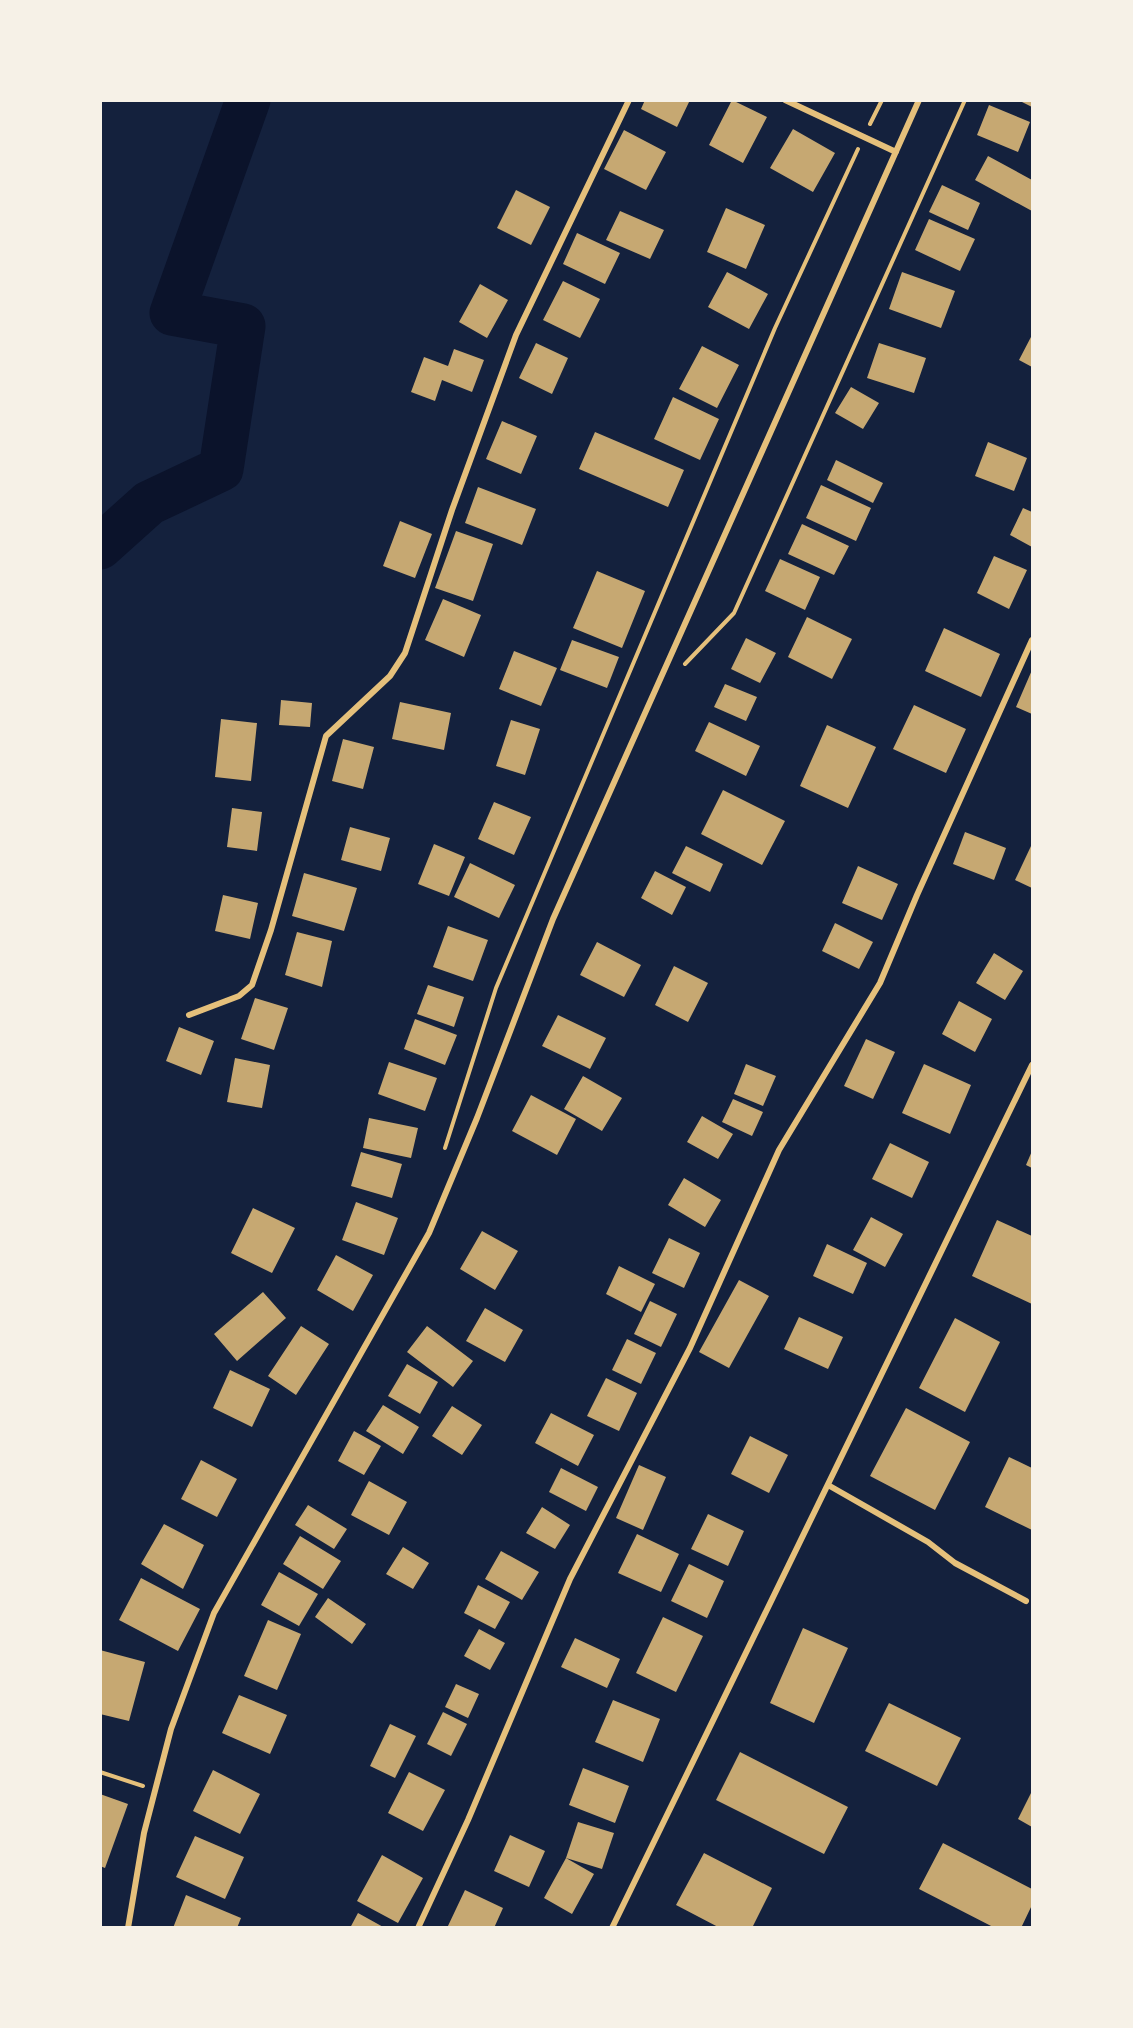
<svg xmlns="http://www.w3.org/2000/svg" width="1133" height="2028" font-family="Lato,sans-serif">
<rect width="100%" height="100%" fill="#14213d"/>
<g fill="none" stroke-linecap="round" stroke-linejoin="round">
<path stroke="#0b132b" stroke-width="45" d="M100,547l49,-44 72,-34 22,-143 -71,-13 76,-213"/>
</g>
<path fill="#c6a872" d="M645,100h45l-13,27 -36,-18z
M732,100l35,17 -24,46 -34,-18z
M1018,100h14v7z
M989,105l41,17 -12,30 -41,-17z
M793,129l42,24 -22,39 -43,-24z
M624,130l42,22 -20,38 -42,-21z
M988,156l44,24v31l-57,-31z
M942,185l38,18 -12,27 -39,-18z
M516,190l34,17 -19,38 -34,-17z
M726,208l39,17 -19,44 -39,-17z
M620,211l44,19 -14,29 -44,-19z
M929,219l46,20 -15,32 -45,-21z
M577,233l43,20 -15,31 -42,-20z
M727,272l41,22 -19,35 -41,-22z
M902,272l53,19 -14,37 -52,-19z
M563,281l37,18 -20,39 -37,-18z
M480,284l28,16 -21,38 -28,-16z
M1032,335v32l-13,-7z
M536,343l32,15 -16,36 -33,-16z
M879,343l47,15 -12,35 -47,-15z
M702,346l37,19 -22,43 -38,-19z
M454,349l30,11 -12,32 -30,-12 -7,21 -24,-9 13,-35 24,9z
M851,387l28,16 -16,26 -28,-16z
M673,397l46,22 -19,41 -46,-21z
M502,421l35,15 -16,38 -35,-15z
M595,432l89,38 -16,37 -89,-38z
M988,442l39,16 -13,33 -39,-15z
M836,460l47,23 -10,20 -46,-23z
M821,485l50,23 -15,33 -50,-23z
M478,487l58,22 -14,36 -57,-22z
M1023,508l9,4v35l-22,-12z
M400,521l32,13 -17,44 -32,-12z
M802,524l47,22 -15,29 -46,-21z
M456,531l37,13 -20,57 -38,-13z
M994,556l33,14 -18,39 -32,-16z
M780,559l40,18 -15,33 -40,-19z
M597,571l48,20 -23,57 -49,-20z
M443,599l38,16 -17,42 -39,-17z
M807,617l45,22 -20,40 -44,-22z
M944,628l56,26 -19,43 -56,-26z
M746,638l30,15 -16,30 -29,-14z
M572,640l47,17 -12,31 -47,-18z
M514,651l43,17 -16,38 -42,-17z
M1032,670v44l-16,-7z
M725,684l32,13 -11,24 -32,-14z
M281,700l31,3 -2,24 -31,-2z
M400,702l51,11 -7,37 -52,-11z
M914,705l52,24 -20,44 -53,-24z
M221,719l36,4 -6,58 -36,-4z
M511,720l29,9 -15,46 -29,-9z
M709,722l51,24 -14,30 -51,-25z
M827,725l49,22 -28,61 -48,-22z
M343,739l31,8 -11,42 -31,-8z
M723,790l62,31 -23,44 -61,-31z
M494,802l37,15 -17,38 -36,-16z
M232,808l30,4 -5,39 -30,-4z
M350,827l40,11 -9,33 -40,-11z
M965,832l41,16 -12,32 -41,-16z
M434,844l31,13 -16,39 -31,-12z
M686,846l37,18 -13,28 -38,-19z
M1031,846l1,1v41l-17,-8z
M470,863l45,22 -16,33 -45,-21z
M858,866l40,18 -16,36 -40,-17z
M655,871l31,16 -14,28 -31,-17z
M304,873l53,15 -13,43 -52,-15z
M223,895l35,8 -8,36 -35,-8z
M835,923l38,19 -14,27 -37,-18z
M448,926l40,14 -15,41 -40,-14z
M297,932l35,9 -10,46 -37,-12z
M597,942l44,23 -17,32 -44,-22z
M994,953l29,18 -18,29 -29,-17z
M674,966l34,17 -20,39 -33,-17z
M428,985l36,12 -10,30 -37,-13z
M255,998l33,10 -14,42 -33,-11z
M959,1001l33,18 -17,33 -33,-18z
M558,1015l48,23 -16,31 -48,-23z
M415,1019l42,16 -12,30 -41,-16z
M179,1027l35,14 -13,34 -35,-14z
M866,1039l29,13 -22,47 -29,-13z
M235,1058l35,7 -8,43 -35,-6z
M389,1062l48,16 -12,33 -47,-17z
M746,1064l30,12 -13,30 -29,-12z
M924,1064l47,21 -21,49 -48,-21z
M583,1076l39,22 -20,33 -38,-22z
M531,1095l45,24 -19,36 -45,-24z
M733,1099l30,13 -11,24 -30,-14z
M702,1116l31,18 -15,25 -31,-17z
M369,1118l49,10 -7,30 -48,-10z
M890,1143l39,19 -17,36 -40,-19z
M1032,1151v17l-6,-3z
M361,1152l41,12 -10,34 -41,-12z
M684,1178l37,22 -16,27 -37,-22z
M356,1202l42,16 -14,37 -42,-15z
M253,1208l42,20 -23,45 -41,-20z
M871,1217l32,17 -18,33 -32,-17z
M997,1220l35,16v68l-60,-28z
M482,1231l36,20 -23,39 -35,-21z
M669,1238l31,15 -16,35 -32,-15z
M827,1244l40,19 -14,31 -40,-18z
M336,1255l37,20 -20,36 -36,-21z
M619,1266l36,18 -14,28 -35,-18z
M739,1280l30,16 -40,72 -30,-16z
M263,1292l23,26 -49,43 -23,-27z
M650,1301l27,13 -16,33 -27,-13z
M485,1308l38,22 -18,32 -39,-21z
M799,1317l44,20 -15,32 -44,-20z
M955,1318l45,24 -35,70 -46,-24z
M301,1326l28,18 -33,51 -28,-19z
M427,1326l46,35 -20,26 -46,-35z
M627,1339l29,14 -15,31 -29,-14z
M407,1364l31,18 -18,32 -32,-18z
M230,1370l40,19 -18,38 -39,-19z
M606,1378l31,15 -18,38 -32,-15z
M383,1405l36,22 -16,27 -37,-23z
M452,1406l30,19 -20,30 -30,-19z
M906,1408l64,34 -35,68 -65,-34z
M551,1413l43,22 -16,31 -43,-23z
M354,1431l27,15 -17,29 -26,-14z
M750,1436l38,19 -19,38 -38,-19z
M1009,1457l23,11v62l-47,-23z
M201,1460l36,19 -20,38 -36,-18z
M639,1465l27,12 -23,53 -27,-12z
M561,1468l37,19 -12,24 -37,-19z
M369,1481l38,21 -18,33 -38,-20z
M308,1505l39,24 -13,20 -39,-24z
M542,1507l28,18 -15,24 -29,-16z
M708,1514l36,17 -16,35 -37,-17z
M164,1524l40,21 -21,44 -42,-25z
M637,1534l42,20 -18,38 -43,-19z
M300,1536l41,25 -18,28 -40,-25z
M403,1547l26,16 -16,26 -27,-15z
M501,1551l38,21 -17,28 -37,-21z
M689,1564l35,17 -17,37 -36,-17z
M279,1572l39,22 -19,32 -38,-21z
M141,1578l59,31 -22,42 -59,-31z
M478,1585l32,17 -15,27 -31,-16z
M328,1598l38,26 -14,20 -37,-27z
M663,1617l40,19 -27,56 -40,-19z
M268,1620l33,14 -24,56 -33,-14z
M803,1628l45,20 -34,75 -44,-20z
M479,1629l26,14 -15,27 -26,-14z
M575,1638l45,21 -13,29 -46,-21z
M100,1650l45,12 -16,59 -29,-7z
M456,1684l23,10 -11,24 -23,-11z
M239,1695l48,20 -17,39 -48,-21z
M613,1700l47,19 -17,43 -48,-20z
M889,1703l72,35 -24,48 -72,-35z
M443,1712l24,12 -16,32 -24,-12z
M390,1724l26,12 -21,42 -25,-12z
M740,1752l108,55 -24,47 -108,-54z
M583,1768l46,18 -14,37 -46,-18z
M213,1770l47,24 -20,40 -47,-23z
M409,1772l36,18 -22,41 -35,-18z
M1032,1791v36l-14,-8z
M100,1794l28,10 -23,64 -5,-2z
M578,1822l36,11 -12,36 -36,-11z
M510,1835l35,16 -16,36 -35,-16z
M195,1836l49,21 -19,42 -49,-22z
M943,1843l89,46v16l-11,23h-26l-76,-39z
M704,1853l68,35 -20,40h-32l-44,-23z
M382,1855l41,23 -25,45 -41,-22z
M566,1858l28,16 -22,40 -28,-16z
M465,1890l38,18 -9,20h-47z
M186,1895l55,23 -4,10h-64z
M358,1913l27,15h-35z"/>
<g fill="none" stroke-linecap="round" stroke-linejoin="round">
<path stroke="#e5c07b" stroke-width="4" d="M870,124l12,-24
M685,664l49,-51 231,-513
M445,1148l51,-160 279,-660 83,-179
M100,1772l43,14"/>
<path stroke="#e5c07b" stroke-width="6" d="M785,100l111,52
M189,1015l50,-19 13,-11 19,-55 55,-194 64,-60 15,-23 47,-143 64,-175 113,-235
M828,1485l100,57 27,21 71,38
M128,1928l16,-95 27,-104 43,-116 215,-380 48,-115 76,-199 366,-819
M418,1928l50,-108 102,-241 120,-231 89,-198 101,-167 37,-88 115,-255
M612,1928l420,-863"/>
</g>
<rect width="1133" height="2028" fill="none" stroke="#f6f1e7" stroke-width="204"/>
</svg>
